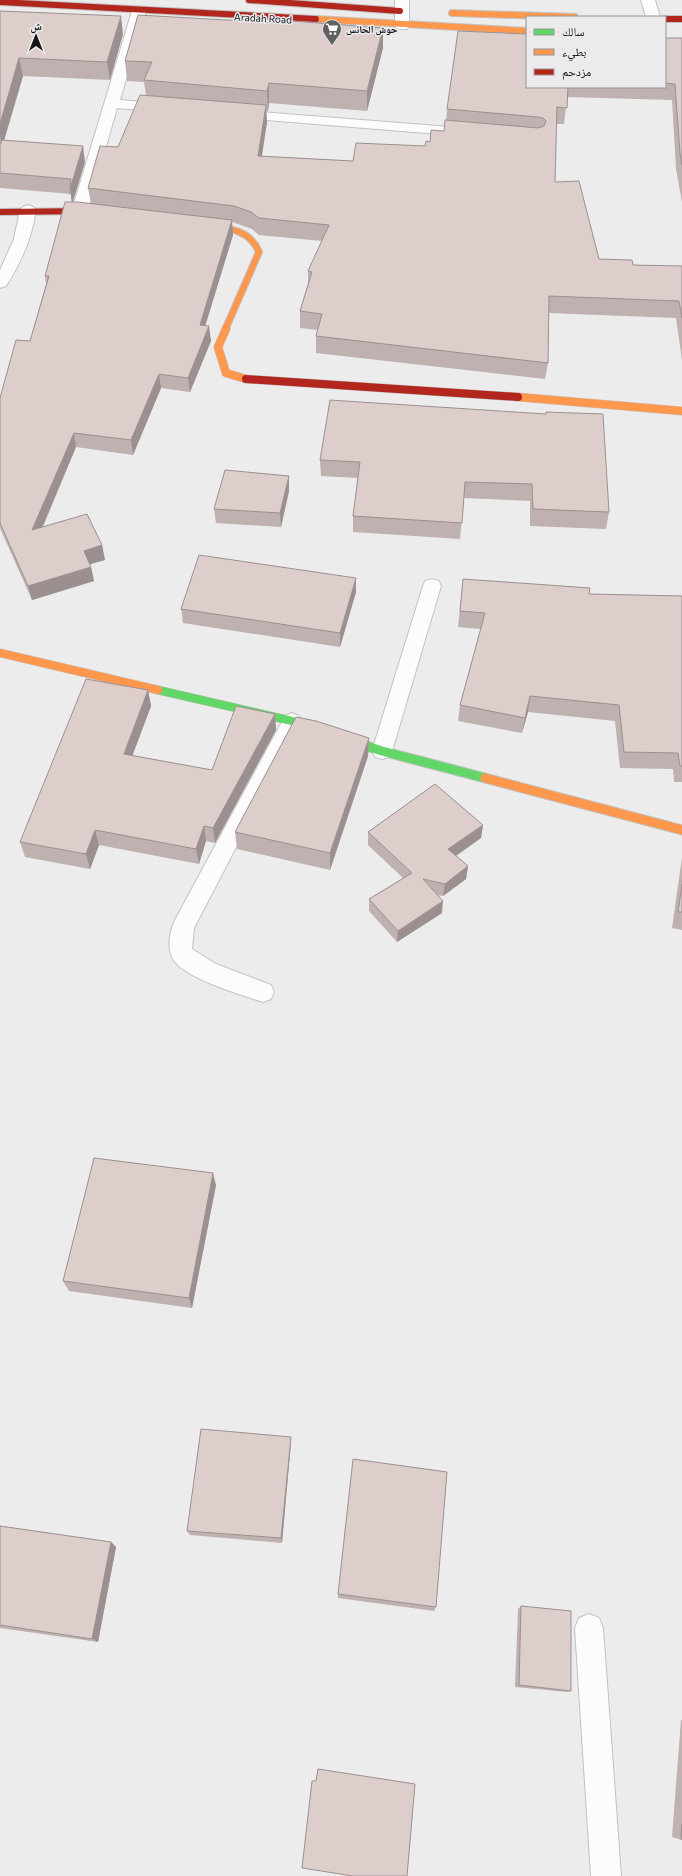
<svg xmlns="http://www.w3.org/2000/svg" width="682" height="1876" font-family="Commissioner,'Noto Naskh Arabic',sans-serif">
<rect width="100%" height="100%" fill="#ececed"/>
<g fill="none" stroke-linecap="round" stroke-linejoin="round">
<defs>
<path id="street" d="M395,0h14v26l-2,3h-10l-2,-3z
M641,0h14l5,17h-14z
M139,7l5,1 2,3 -26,89 46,4 5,1 2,3 -2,3 -5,1 -49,-4 -29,102 -3,3h-10l-3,-3 60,-199 2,-3z
M236,110l227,18 5,1 2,3 -2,3 -5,1 -232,-19 -2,-3 2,-3z
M28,205l5,2 3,3c-4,28 -15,53 -30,76l-6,2v-18l14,-31 6,-29 3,-3z
M432,579l7,2 2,5 -49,165 -3,6 -7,2 -7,-2 -3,-6 51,-165 2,-5z
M292,713l7,3 3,5 -108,207 -2,21 24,15 55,21 3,7 -3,7 -8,3c-21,-7 -75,-23 -88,-40 -9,-12 -6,-29 0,-42l110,-204z
M589,1614l10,4 4,10 18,248h-30l-16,-248 4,-10z"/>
<path id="fast-far1" d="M158,690l134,31 53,18"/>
<path id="fast" d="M342,738l40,13 103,27"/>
<path id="slow-far2" d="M452,13l123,4
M316,19l211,12
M203,225c23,3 46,3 56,27l-34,78"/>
<path id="slow-far1" d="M226,329l-8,18 8,26 20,6
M518,397l164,14
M0,653l158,37"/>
<path id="slow" d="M485,778l197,52"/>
<path id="jam-far1" d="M249,0l151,11
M0,2l316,17
M665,19h17
M0,212l93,-1"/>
<path id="jam" d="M246,379l272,18"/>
</defs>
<use href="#street" stroke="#c1c2c3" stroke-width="2"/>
<use href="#fast-far1" stroke="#c1c2c3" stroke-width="9"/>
<use href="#fast" stroke="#c1c2c3" stroke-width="11"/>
<use href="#slow-far2" stroke="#c1c2c3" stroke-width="8"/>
<use href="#slow-far1" stroke="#c1c2c3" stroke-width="9"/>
<use href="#slow" stroke="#c1c2c3" stroke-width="11"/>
<use href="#jam-far1" stroke="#c1c2c3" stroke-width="8"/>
<use href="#jam" stroke="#c1c2c3" stroke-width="9"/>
<use href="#street" fill="#fcfcfc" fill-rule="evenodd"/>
<use href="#fast-far1" stroke="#63d668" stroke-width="8"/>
<use href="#fast" stroke="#63d668" stroke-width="9"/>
<use href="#slow-far2" stroke="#ff974d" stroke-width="6"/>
<use href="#slow-far1" stroke="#ff974d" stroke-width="8"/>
<use href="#slow" stroke="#ff974d" stroke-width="9"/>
<use href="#jam-far1" stroke="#b3261e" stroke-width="6"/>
<use href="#jam" stroke="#b3261e" stroke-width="8"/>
</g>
<path fill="#beb1af" d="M0,11l123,23 -13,46 -87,-4 -19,65 81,21 -12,40 18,1 -3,-15 30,-41 28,-52 -2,-13 -17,-1 -2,-20 258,-33v20l-16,63 -98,-8 -1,8h-2l1,11 -5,34 91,5 72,-15 19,-15 2,-11 1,-11 80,-22h138v-49h17v164l-6,-33 -4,-69 -105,-3 -3,27h-8l-1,58 44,77 34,6 49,1v94l-6,-42 -127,-5 -1,50 -3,16 -229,-26v-17l2,-6 -18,-2v-17l8,-28v-12l14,-30 -63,-6 -7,-6 -17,-6 -3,-1 1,13 -28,90 6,16 -21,51 -29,-4 -28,67 -57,-8 -33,80 59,18 3,15 -15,4 1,3 3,14 -62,19 -32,-72v-130l30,-57 16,-57 -1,-8 27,-74 -1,-8 -71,-6z
M330,400l279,112 -3,17 -76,-3v-25l-66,-3 -4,41 -107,-7v-16l5,-38 -37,-2 -1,-16z
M289,476v15l-8,36 -65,-4 -2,-14z
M356,578v14l-16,55 -157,-24 -2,-14z
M463,579l126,15 93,2v186h-8l-1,-13 -53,-1 -5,-47 -87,-9 -6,21 -64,-12 2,-16 21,-76 -23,-2z
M148,690l3,16 -19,50 80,14 63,-56 1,16 -61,113 -9,-2 -7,23 -100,-19 -9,24 -65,-12 -5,-15z
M369,738l-1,18 -38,114 -93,-21 -2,-17z
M483,825l-2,13 -25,18 12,10 -2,13 -23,17 -6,-1 5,18 -45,29 -28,-31v-12l34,-21 -35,-33v-13z
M682,857v73l-10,-2z
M216,1185l-24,123 -123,-17 -6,-10z
M291,1442l-9,101 -92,-8 -3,-4z
M0,1526l111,16 5,5 -18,95 -98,-14z
M338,1594l98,13 -2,4 -96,-13z
M521,1606l50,85 -4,1 -52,-5 3,-78z
M681,1720h1v120l-10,-3z"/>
<path fill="#9b908f" d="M121,16l2,18 -13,46 -3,-18z
M383,28v20l-16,63v-20z
M19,58l4,18 -21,71 -2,-12v-11z
M269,83v20l-1,8 -1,-20z
M266,105l1,17 -8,51 -1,-17z
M83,146l2,16 -13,42 -2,-15z
M232,220l1,15 -32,105 -1,-15z
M209,326l2,15 -21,51 -2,-14z
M159,374l2,14 -28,67 -2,-15z
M74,433l2,14 -41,97 -3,-14z
M289,476v15l-8,36 -1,-14z
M102,545l3,15 -18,5 -3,-14z
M91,567l3,14 -62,19 -4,-14z
M356,578v14l-16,55v-14z
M148,690l3,16 -24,64 -3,-16z
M530,696l-2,16 -6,21 3,-15z
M275,714l1,16 -61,113 -2,-15z
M369,738l-1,18 -38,114v-17z
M483,825l-2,13 -34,24 1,-13z
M204,826l2,15 -7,23 -3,-15z
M95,830l4,15 -9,24 -4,-15z
M468,866l-2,13 -23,17 2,-12z
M443,901l-1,12 -45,29 1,-11z
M213,1173l3,12 -24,123 -3,-10z
M291,1437v5l-9,101 -1,-5z
M111,1542l5,5 -18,95 -6,-3z"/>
<path fill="#ddcecc" stroke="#9b908f" d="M0,11l121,5 -14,46 -88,-4 -19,66z
M138,15l141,8 1,-3 103,8 -16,63 -98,-8 -2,8 -123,-11 8,-18 -27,-1z
M458,31l69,3v53h41l-1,21 -10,-1 -2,75 24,-1 20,78 33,1 1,5 49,1v52l-3,-17 -130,-5 -1,67 -232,-27 6,-22 -22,-3 12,-39 -4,-1 21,-46 -70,-7 -8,-6 -17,-6 -146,-18 12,-42 18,1 22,-52 126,10 -8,51 95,5 3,-18 69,3 1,-5 4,1 1,-12 13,1 1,-11 93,8 6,-2 2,-5 -3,-3 -5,-1 -91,-8z
M665,38h17v127l-2,-12 -5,-69 -10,-1z
M2,140l81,6 -13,43 1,-10 -71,-6v-28z
M65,202h12l155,18 -32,105 9,1 -21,52 -29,-4 -28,66 -57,-7 -42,97 55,-16 15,31 -18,6 7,16 -63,19 -28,-63v-125l16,-58 14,1 19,-65h-4z
M330,400l216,14v-2l57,2 6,98 -76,-3 -1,-25 -67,-2 -3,41 -109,-7 7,-54 -40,-2z
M225,470l64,6 -9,37 -66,-4z
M199,555l157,23 -16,55 -159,-24z
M463,579l127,9 -1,6 93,2v170h-2l-2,-13 -54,-1 -5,-47 -89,-9 -5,22 -65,-13 25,-92 -25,-2z
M86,679l62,11 -24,64 88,16 24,-64 39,8 -62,114 -9,-2 -8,23 -101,-19 -9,24 -66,-12z
M296,717l20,4 53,17 -39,115 -95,-21z
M435,784l48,41 -35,24 20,17 -23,18 -22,-5 20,22 -45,30 -29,-32 43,-26 -44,-41z
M682,884v28h-4z
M94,1158l119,15 -24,125 -126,-17z
M201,1429l90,8 -10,101 -94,-7z
M353,1459l94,13 -11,135 -98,-13z
M0,1526l111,16 -19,97 -92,-14z
M521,1606l50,5v80l-52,-6z
M318,1769l97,15 -8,92h-54l-51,-8 10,-87h4z
M682,1824v16l-1,-1z"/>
<defs>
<symbol id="supermarket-pin" viewBox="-11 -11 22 30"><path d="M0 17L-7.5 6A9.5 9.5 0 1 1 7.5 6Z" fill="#616162" stroke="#ebebee"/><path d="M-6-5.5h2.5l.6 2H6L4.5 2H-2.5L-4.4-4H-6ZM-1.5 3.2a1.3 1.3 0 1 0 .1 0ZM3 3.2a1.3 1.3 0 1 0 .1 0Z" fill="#fff"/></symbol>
</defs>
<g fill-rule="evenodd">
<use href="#supermarket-pin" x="321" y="18" width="22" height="30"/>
</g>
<g text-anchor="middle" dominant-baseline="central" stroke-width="3" stroke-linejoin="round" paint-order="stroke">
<g font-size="10" fill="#161617" stroke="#ebebee">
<text transform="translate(263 18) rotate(3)">Aradah Road</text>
</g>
<g font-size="10" font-weight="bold" fill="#161617" stroke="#ebebee" text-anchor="start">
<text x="346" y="29">حوش الحائس</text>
</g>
</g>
<rect x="526" y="16" width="140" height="72" fill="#ebebee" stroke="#969698"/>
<rect x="534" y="29" width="20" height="6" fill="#63d668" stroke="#969698"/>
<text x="562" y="36" font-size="12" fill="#161617">سالك</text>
<rect x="534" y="49" width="20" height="6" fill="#ff974d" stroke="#969698"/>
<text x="562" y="56" font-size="12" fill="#161617">بطيء</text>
<rect x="534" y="69" width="20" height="6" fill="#b3261e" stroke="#969698"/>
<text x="562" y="76" font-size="12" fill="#161617">مزدحم</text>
<g transform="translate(36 36)" stroke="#ebebee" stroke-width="3" paint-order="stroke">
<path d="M0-3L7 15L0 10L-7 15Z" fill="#161617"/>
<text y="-6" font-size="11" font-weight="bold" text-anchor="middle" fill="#161617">ش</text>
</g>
</svg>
